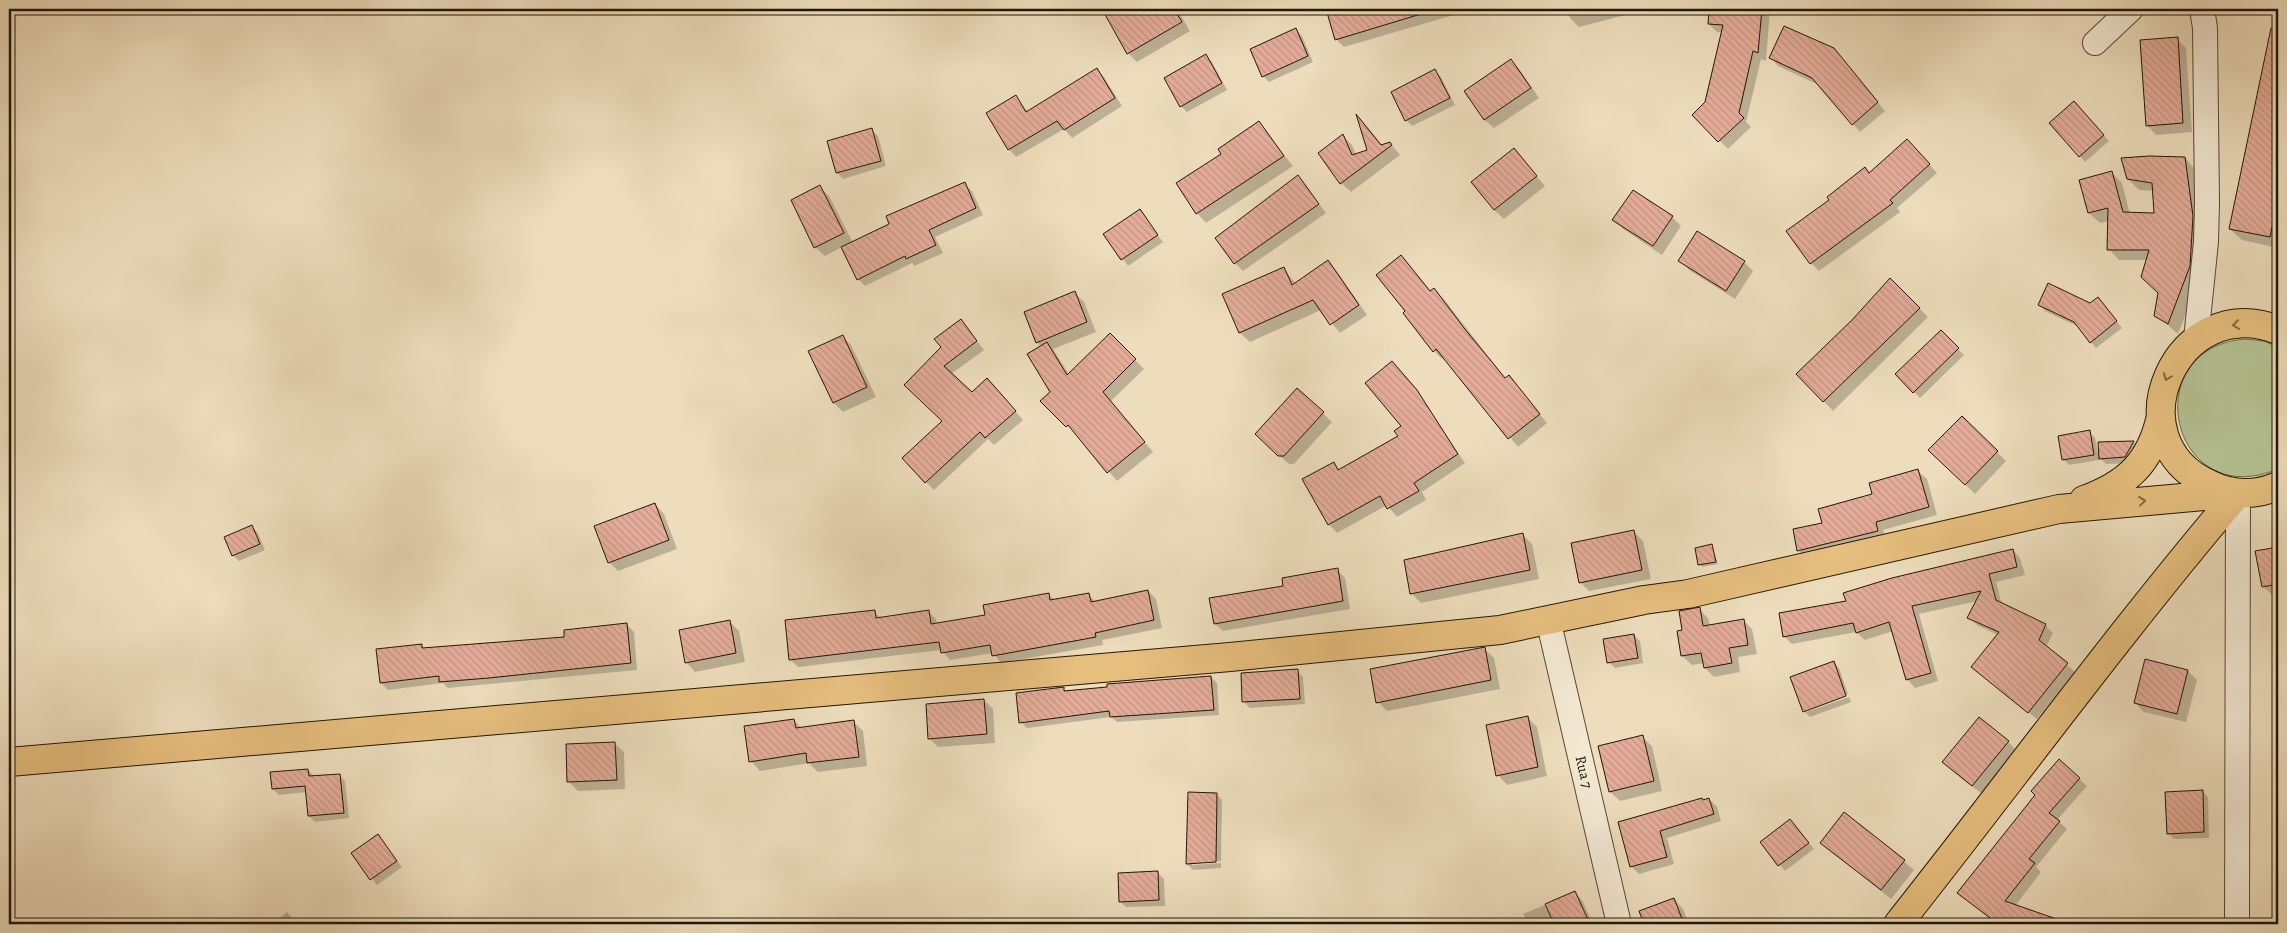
<svg xmlns="http://www.w3.org/2000/svg" width="2287" height="933" font-family="Alegreya,serif">
<defs>
<pattern id="building-back-hatch" width="6" height="6" patternUnits="userSpaceOnUse" patternTransform="scale(1.25)"><rect width="6" height="6" fill="#e4ac99"/><path d="M-1 5l2 2M0 0l6 6M5-1l2 2" fill="none" stroke="#c39382"/></pattern>
</defs>
<rect width="100%" height="100%" fill="#edddbc"/>
<filter id="stains"><feTurbulence type="fractalNoise" baseFrequency=".004" numOctaves="4"/><feColorMatrix values="0 0 0 0 .2 0 0 0 0 .09 0 0 0 0 .02 0 0 0 .5 -.17"/></filter>
<radialGradient id="worn" r=".72"><stop offset=".6" stop-color="#630" stop-opacity="0"/><stop offset="1" stop-color="#630" stop-opacity=".3"/></radialGradient>
<path fill="#b5c293" stroke="#6c6c4b" d="M2245,339l19,2 14,6v122c-107,45 -144,-121 -33,-130z"/>
<path fill="#0003" d="M1103,9h74l13,22 -53,31 -9,-9z
M1328,9h157l-31,6 -110,32 -8,-8z
M1567,9h60l2,5 -50,13 -9,-9z
M1710,9h60l-4,52 -5,-2 -15,63 5,5 -23,22 -34,-34 12,-13 17,-70h-6l-8,-8z
M1296,30l6,6 11,26 -44,20 -6,-6z
M2177,39l9,9 6,84 -36,3 -9,-10z
M2269,44l9,2v202l-36,-8 -12,-11z
M1206,56l6,6 15,28 -40,22 -6,-6z
M1771,58h70l44,53 -25,21 -41,-47 -41,-19z
M1511,61l9,9 19,28 -45,30 -10,-9z
M1096,70l8,7 18,29 -50,32 -8,-9 -48,28 -7,-8 6,-52 13,15z
M1435,71l6,6 14,28 -43,21 -6,-6 -14,-27z
M2080,109l29,32 -24,21 -5,-6z
M1360,118l23,28 7,-3 10,12 -49,37 -10,-9 2,-47 9,9 4,10 12,-4z
M1259,123l34,43 -87,57 -9,-10 26,-59z
M872,130l6,6 8,30 -43,13 -6,-6 -8,-31z
M1915,149l22,24 -40,35 3,4 -81,59 -8,-8z
M1514,150l31,36 -41,33 -10,-9z
M2185,158l10,11 5,108 -22,57 -22,-19 3,-22 -11,-33h-29l-10,-11v-28l-9,2 -11,-10 23,-40 10,10 8,31h25l-1,-23 -15,-1 -11,-11z
M1298,177l28,36 -83,58 -8,-8z
M964,184l8,7 11,24 -48,22 8,16 -29,13 -2,-3 -47,23 -7,-7 -16,-32 -17,9 -10,-9 5,-60 9,9 24,47z
M1139,211l24,31 -35,24 -23,-32z
M1672,217l9,9 -19,29 -39,-26 -9,-9z
M1680,260l64,2 9,9 -18,28 -46,-29z
M1328,262l9,9 30,44 -27,18 -19,-23 -71,32 -10,-9 -16,-38 60,-26 12,15z
M1409,265l22,27 3,-2 9,8 63,81 11,7 30,37 -29,24 -74,-89 -2,1 -8,-8z
M1890,280l38,37 -95,94 -35,-37 56,-54z
M1075,293l9,9 12,30 -43,17 16,25 41,-39 34,34 -33,32 42,51 -36,29 -40,-47 -35,-33 9,-9 -10,-45 -4,-5z
M2103,304l19,24 -26,20 -17,-21 -34,-16 -6,-6z
M961,321l23,29 -33,24 21,19 23,-5 28,32 -29,25 -6,-6 -54,51 -8,-8 17,-61 -1,-74z
M1941,332l23,23 -44,43 -23,-23z
M842,336l9,9 25,52 -33,15 -9,-9 -24,-52z
M1400,371l65,92 -43,29 4,8 -29,17 -10,-12 -50,28 -8,-9 5,-61 6,7 60,-33 3,-10z
M1297,389l35,33 -38,42h-5l-24,-21z
M1962,417l44,44 -31,33 -45,-44z
M2089,432l6,6 3,15 1,-9 35,-2 6,6 -9,15 -25,1 -7,-7v3l-30,5 -6,-6z
M1918,471l9,8 10,36 -54,15 3,9 -79,20 -9,-9 26,-26z
M655,504l9,10 13,35 -59,22 -9,-9z
M252,527l6,6 7,17 -26,11 -6,-6z
M1634,532l9,9 8,38 -62,12 -9,-9z
M1523,535l9,9 7,35 -118,24 -9,-9 -7,-33z
M1712,546l6,18 -16,3 -2,-3z
M2278,548v45l-7,1 -8,-8 -6,-34z
M2013,550l7,8 5,17 -29,7 6,23 43,20 8,8 -7,14 29,25 -38,47 -64,-52 25,-32 -21,-10 -8,-8 8,-16 -58,13 19,67 -23,7 -7,-8 -15,-49 -28,9 -9,-8 -64,12 -7,-7 62,-36z
M1337,570l8,8 5,31 -127,22 -8,-7 69,-37z
M1148,591l8,8 6,29 -60,12 1,5 -102,18 -8,-10 -43,7 -9,-10 -143,17 -8,-8 84,-47 7,6 47,-7 8,8 1,5 50,-8 62,-21 6,5 34,-5 7,7z
M1699,609l9,9 2,8 33,-6 9,9 5,25 -19,3 2,15 -26,5 -9,-9 -1,-5 -12,2 -10,-9 -4,-24 5,-1z
M730,622l9,9 6,31 -50,10 -9,-10z
M627,625l7,7 3,38 -189,18 -5,-5 -55,7 -7,-7 40,-38 4,4 141,-11z
M1634,635l6,6 3,22 -28,5 -6,-6z
M1484,649l10,9 6,31 -113,22 -9,-9z
M1833,662l6,6 9,26 -42,16v2l43,-15 2,5 -41,15 -6,-6z
M1297,671l6,6 2,27 -55,4 -6,-6z
M2188,671l9,9 -11,42 -42,-10 -9,-9z
M1211,677l6,6 2,32 -102,7 -6,-5 -84,11 -6,-6 43,-33 3,3z
M984,700l9,9 2,34 -57,4 -9,-9z
M1527,717l10,10 10,49 -40,9 -9,-10z
M794,720l8,9 52,-7 9,9 4,35 -49,6 -9,-9 -49,8 -9,-10z
M1642,737l10,9 10,45 -42,10 -10,-9z
M2008,742l9,9 -35,43 -29,-23z
M614,743l10,9 1,37 -47,2 -9,-9z
M2059,761l28,25 -30,34 10,9 -31,38 5,5 -26,34 41,14 4,4h-63l-38,-31 78,-98z
M308,770l6,6 25,-1 6,6 4,37 -34,4 -6,-6 -2,-24 -28,3 -6,-6z
M2202,791l6,6 1,41 -35,1 -6,-6z
M1189,793l27,1 6,6 -1,61 -29,2v2l29,-2v5l-28,2 -6,-6z
M1709,799l8,8 4,14 -54,17 7,26 -35,10 -8,-8 -11,-43z
M1845,814l69,56 -23,29 -69,-56z
M1790,821l24,28 -29,22 -24,-28z
M377,835l25,32 -25,18 -25,-31z
M1158,873l6,6 1,27 -39,1 -6,-6z
M1575,893l7,7 11,24h-64l-6,-10z
M1674,899l9,10 6,15h-43l-5,-12z
M287,912l11,12h-25z"/>
<path fill="url(#building-back-hatch)" stroke="#231603" d="M1102,9h72l8,13 -55,32z
M1326,9h94l1,5 -86,26z
M1709,9h53l-4,44 -5,-2 -14,62 5,5 -26,24 -26,-27 13,-13 18,-77 -15,-1z
M1784,26l50,22 44,54 -26,23 -40,-47 -43,-20z
M1296,28l12,28 -46,21 -12,-28z
M2271,28l7,1v170l-8,38 -41,-8z
M2178,37l5,86 -37,3 -6,-86z
M1206,54l16,29 -42,24 -16,-29z
M1511,59l20,29 -47,32 -20,-29z
M1097,68l18,30 -51,32 -7,-9 -49,29 -22,-37 30,-18 10,17z
M1435,69l15,29 -45,23 -14,-29z
M2074,101l30,34 -25,22 -30,-34z
M1356,114l25,31 9,-3 2,3 -52,39 -22,-31 25,-19 9,21 15,-5z
M1259,121l25,35 -88,58 -20,-31 45,-29 -3,-5z
M872,128l9,33 -45,12 -9,-32z
M1907,139l23,25 -40,36 3,3 -83,61 -24,-33 43,-31 -2,-3 38,-30 4,6z
M1514,148l23,28 -43,34 -23,-28z
M2149,156l36,1 8,59 -3,50 -22,58 -14,-8 4,-23 -17,-16 8,-27h-42l1,-42 -20,5 -9,-33 33,-9 11,41 31,1 -2,-30 -25,-4 -6,-21z
M1298,175l21,29 -85,60 -19,-26z
M965,182l11,26 -47,22 7,15 -30,14 -1,-3 -48,24 -16,-33 48,-23 -3,-8z
M820,185l24,48 -30,15 -23,-48z
M1633,190l40,26 -20,30 -41,-26z
M1140,209l18,26 -37,25 -18,-26z
M1697,231l48,30 -19,30 -48,-30z
M1401,255l29,36 4,-3 30,40 41,50 4,-3 31,39 -32,25 -72,-90 -3,3 -30,-39 2,-2 -29,-36z
M1328,260l31,45 -29,20 -17,-25 -74,33 -17,-39 62,-27 8,18z
M1890,278l30,30 -97,94 -27,-28 57,-55z
M2048,283l42,20 8,-6 19,24 -27,22 -16,-21 -36,-17z
M1075,291l12,31 -51,21 -12,-31z
M961,319l16,22 -33,25 28,26 15,-14 29,33 -31,27 -5,-6 -55,51 -23,-25 40,-37 -38,-36 37,-38 -7,-8z
M1941,330l18,18 -46,45 -18,-19z
M1110,333l26,26 -33,33 42,50 -38,31 -39,-48 -2,2 -26,-26 10,-9 -23,-38 20,-12 20,33z
M843,335l24,52 -34,16 -25,-52z
M1392,361l25,29 41,64 -44,29 5,8 -32,18 -7,-13 -52,29 -26,-46 32,-17 4,8 60,-34 -4,-5 7,-5 -36,-43z
M1297,388l27,24 -40,44h-6l-23,-22z
M1962,416l36,35 -33,34 -37,-35z
M2090,430l4,25 -32,5 -4,-24z
M2134,441l-9,16 -26,2 -1,-17z
M1918,469l11,38 -53,15 2,9 -81,20 -4,-22 29,-6 -4,-14 54,-15 -3,-11z
M655,503l14,37 -61,23 -14,-37z
M252,525l8,19 -28,12 -8,-19z
M1634,530l8,40 -63,13 -8,-40z
M1523,533l7,37 -120,24 -6,-34z
M1712,544l4,18 -18,3 -3,-17z
M2278,547v37l-16,3 -7,-36z
M2013,549l4,18 -28,7 7,26 50,24 -7,16 29,23 -40,50 -57,-46 28,-35 -32,-14 14,-27 -69,15 19,67 -25,7 -17,-58 -33,11 -3,-10 -70,14 -4,-24 67,-12 -3,-8 49,-15z
M1338,568l5,33 -129,23 -5,-26 74,-12 -1,-8z
M1148,590l6,30 -59,13 1,4 -38,7 -66,12 -2,-11 -49,8 -2,-11 -150,18 -4,-40 90,-10 1,8 53,-8 2,14 54,-9 -2,-10 66,-12 1,7 39,-7 2,9z
M1700,607l3,19 41,-7 4,26 -19,3 3,15 -28,5 -3,-15 -20,3 -4,-25 5,-1 -3,-19z
M730,620l6,33 -51,10 -6,-33z
M627,623l4,40 -142,15 -50,4v-6l-59,7 -4,-34 46,-5v4l142,-11v-7z
M1634,634l4,24 -31,5 -4,-24z
M1485,647l6,33 -115,23 -6,-34z
M2145,659l43,11 -11,44 -43,-11z
M1834,661l12,35 -43,16 -13,-35z
M1298,669l2,30 -58,3 -1,-29z
M1211,676l3,34 -104,7 -1,-6 -90,12 -3,-30 48,-6v4l43,-4v-3z
M984,699l3,35 -59,5 -2,-35z
M1528,716l10,51 -42,9 -10,-51z
M1979,717l30,24 -37,45 -30,-24z
M794,719l2,9 58,-8 5,37 -52,6 -1,-10 -57,9 -5,-36z
M1643,735l11,46 -45,11 -11,-46z
M615,742l2,38 -50,2 -1,-38z
M2059,759l21,19 -31,35 11,8 -31,38 6,4 -30,38 60,21 -1,2h-66l-41,-31 78,-98 -4,-4z
M308,769l1,7 31,-2 4,39 -36,3 -3,-30 -33,3 -2,-17z
M2203,790l1,42 -37,2 -2,-42z
M1188,792l29,1 -1,69 -30,2z
M1702,798l1,2 6,-2 5,16 -54,17 7,26 -37,10 -12,-45z
M1844,812l61,48 -24,30 -61,-47z
M1790,819l19,24 -31,23 -18,-24z
M378,834l19,27 -27,19 -19,-27z
M1158,871l1,29 -40,2 -1,-29z
M1575,891l15,33h-36l-9,-20z
M1674,898l10,26h-40l-5,-13z"/>
<g fill="none" stroke-linecap="round" stroke-linejoin="round">
<defs>
<path id="minor" d="M2095,43l36,-34
M2196,339l10,-97 1,-39 -2,-175 -3,-19
M1548,619l71,305
M2237,924l1,-431"/>
<path id="major" d="M2278,330c-101,-40 -167,109 -69,154 22,11 46,12 69,2
M2084,500c44,-16 67,-38 77,-84
M9,762l1221,-105 270,-27 144,-30 44,-6 371,-85 179,-16
M1898,924c114,-144 221,-291 340,-431"/>
</defs>
<use href="#minor" stroke="#564831" stroke-width="26"/>
<use href="#major" stroke="#231603" stroke-width="30"/>
<use href="#minor" stroke="#f3e9d3" stroke-width="24"/>
<use href="#major" stroke="#e6be7e" stroke-width="28"/>
</g>
<defs><path id="oneway-chevron" d="M-2-3.5L2.5 0L-2 3.5" fill="none" stroke-width="1.6" stroke-linecap="round" stroke-linejoin="round" transform="scale(1.25)"/></defs>
<g stroke="#846a40">
<use href="#oneway-chevron" transform="translate(2236 325) rotate(172)"/>
<use href="#oneway-chevron" transform="translate(2167 377) rotate(111)"/>
<use href="#oneway-chevron" transform="translate(2142 501) rotate(-6)"/>
</g>
<g text-anchor="middle" dominant-baseline="central" stroke-width="5" stroke-linejoin="round" paint-order="stroke">
<g font-size="15" fill="#231603" stroke="#f3e9d3">
<text transform="translate(1584 772) rotate(77)">Rua 7</text>
</g>
</g>
<rect width="2287" height="933" fill="none" stroke="#edddbc" stroke-width="30"/>
<rect x="10" y="10" width="2267" height="913" fill="none" stroke="#231603" stroke-width="2.5"/>
<rect x="15" y="15" width="2257" height="903" fill="none" stroke="#231603"/>
<rect width="100%" height="100%" filter="url(#stains)"/>
<rect width="100%" height="100%" fill="url(#worn)"/>
</svg>
